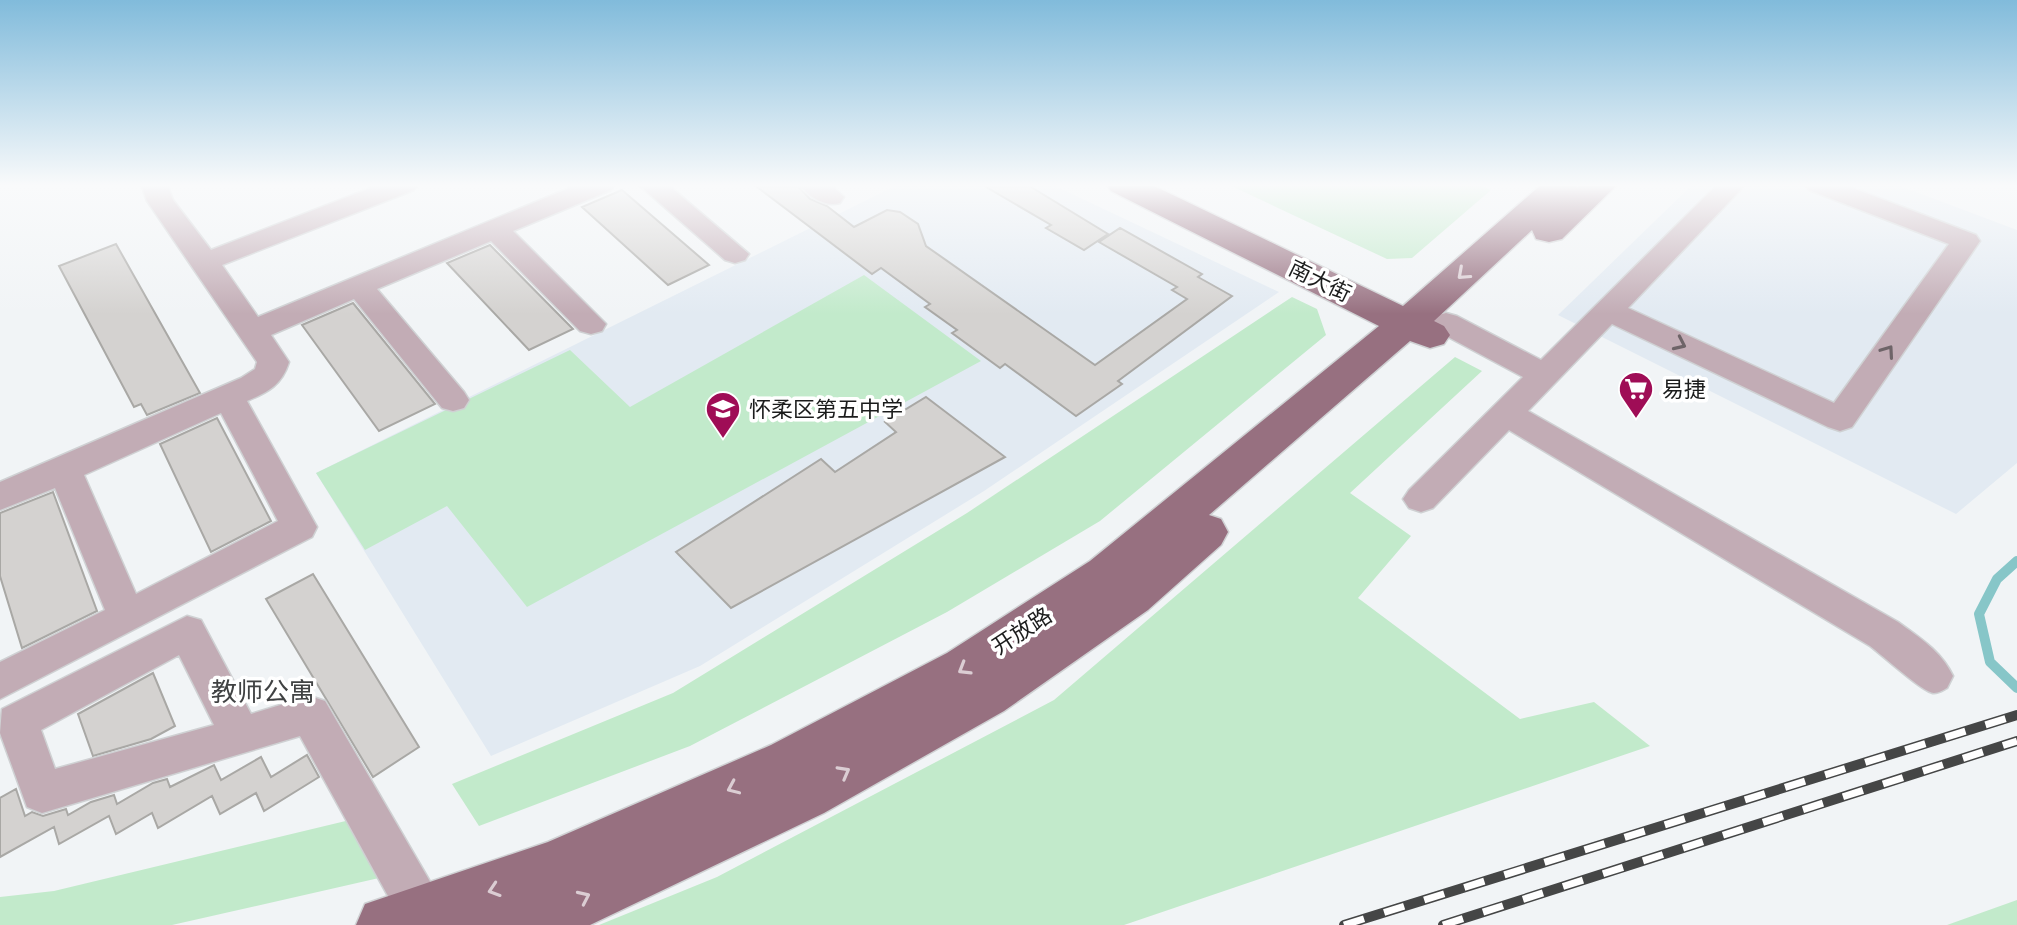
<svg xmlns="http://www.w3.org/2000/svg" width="2017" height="925" font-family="'Fira Sans Condensed','Noto Sans SC',sans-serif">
<rect width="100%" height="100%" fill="#f1f4f6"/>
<path fill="#e2eaf2" d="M899,184h152l228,108 -295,199 -284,175 -209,90 -175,-283z
M1693,184h202l122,46v233l-61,51 -398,-199z"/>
<path fill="#c2eacb" d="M1227,184h251l13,6 -79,68 -25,1z
M864,275l117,86 -454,246 -80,-101 -82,44 -49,-77 254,-123 60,57z
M1292,297l25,12 9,26 -226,186 -153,91 -257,134 -211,80 -27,-42 221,-91 294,-180z
M1455,357l27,14 -132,122 61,43 -53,62 162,121 74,-17 56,44 -526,179h-525l118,-48 337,-177z
M354,819l25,59 -207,47h-172v-28l54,-6z
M2017,900v25h-70z"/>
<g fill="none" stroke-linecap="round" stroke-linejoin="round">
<path stroke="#87c6c8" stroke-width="10" d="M2017,561l-20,18 -18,35 11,48 27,26"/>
</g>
<path fill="#d4d2d0" stroke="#a9a8a5" stroke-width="2" d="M753,184h43l14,15 17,7 27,21 33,-17 13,2 18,12 8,22 169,119 92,-66 -15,-9 5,-3 -78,-45 21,-14 82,46 -4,3 34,19 -114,85 4,3 -46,32 -71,-52 -5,4 -48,-35 5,-3 -32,-23 5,-3 -49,-36 -9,6z
M981,184h45l82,50 -24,16 -38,-22 5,-3z
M622,190l87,75 -41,20 -86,-78z
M116,244l84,149 -53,22 -6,-11 -7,3 -75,-141z
M490,245l83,84 -44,21 -82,-87z
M353,303l82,101 -56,27 -77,-106z
M926,397l79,60 -274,151 -55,-56 145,-93 14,13 61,-40 -11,-10z
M217,418l54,103 -60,31 -51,-108z
M53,492l44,119 -75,37 -22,-72v-63z
M313,574l106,173 -46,30 -107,-178z
M153,673l22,53 -24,13 -58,17 -15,-42z
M307,755l12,22 -55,34 -8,-18 -36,21 -8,-18 -54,32 -6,-15 -36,21 -7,-18 -50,28 -5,-17 -54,30v-59l16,-9 9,27 7,-4 11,4 23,-7 2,6 23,-13 23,-7 3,9 36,-21 14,-4 3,8 44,-22 7,15 40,-23 10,20z"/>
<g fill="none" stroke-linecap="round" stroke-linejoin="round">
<defs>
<path id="minor" d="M141,184h26l6,16 38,50 170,-66h37l-4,6 -192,75 36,52 321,-133h36l-4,6 -98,41 93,93 -4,7 -11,3 -11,-3 -89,-90 -114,48 87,103 5,8 -5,8 -11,3 -11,-3 -88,-109 -83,36 18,27c-7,23 -21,30 -42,39l70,126 -5,10 -312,162v-37l105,-52 -50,-122 -55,22v-28l241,-104 14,-9 2,-7 -110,-161zM221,413l57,108 -142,73 -52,-119z
M638,184h29l82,70 -4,6 -10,3 -10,-3z
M799,184h31l14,13 -4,6c-16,4 -31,-6 -41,-19z
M1718,184h28l-118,124 206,95 115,-159 -140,-54 -4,-6h37l134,51 4,6 -128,186 -12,4 -12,-4 -216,-103 -84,87 370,211c22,16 43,29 55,54l-6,12c-4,2 -8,5 -13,5 -9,1 -52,-38 -64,-47l-361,-216 -76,78 -12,4 -12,-4 -6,-9 6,-9 114,-113 -88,-47 -4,-7 4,-7 11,-3 11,3 84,44z
M187,616l14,4 50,94 59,-18 15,5 114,196 7,16 -5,12h-37l-104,-189 -258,77 -15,-6 -27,-74 2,-24zM179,655l35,70 -159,44 -14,-39z"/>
<path id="major" d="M1106,184h44l253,122 139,-122h37l-3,4 5,-4h37l-56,55 -13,3 -13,-3 -4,-9 -98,91 10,5 6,9 -6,9 -14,4 -20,-7 -201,174 12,4 7,13 -7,13 -73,65 -144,101 -180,102 -234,112h-234l9,-21 183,-62 223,-97 176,-92 143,-92 289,-235 -268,-135z"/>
</defs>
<use href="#minor" stroke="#cfd1d3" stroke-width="3"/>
<use href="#major" stroke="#cfd1d3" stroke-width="3"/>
<use href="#minor" fill="#c2acb5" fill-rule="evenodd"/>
<use href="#major" fill="#977080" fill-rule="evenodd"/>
<defs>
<path id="rail" d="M1344,925l673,-210
M1443,925l574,-184"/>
</defs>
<use href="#rail" stroke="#454646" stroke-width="10"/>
<use href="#rail" stroke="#fff" stroke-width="7" stroke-dasharray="21" stroke-linecap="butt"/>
</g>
<defs><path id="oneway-chevron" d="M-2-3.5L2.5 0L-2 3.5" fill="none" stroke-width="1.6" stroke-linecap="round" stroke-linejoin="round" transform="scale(2)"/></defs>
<g stroke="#dbcdd3">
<use href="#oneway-chevron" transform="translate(1463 274) rotate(138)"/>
<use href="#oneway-chevron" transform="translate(964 669) rotate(149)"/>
<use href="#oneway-chevron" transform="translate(844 772) rotate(-29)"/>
<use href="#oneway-chevron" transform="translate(733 788) rotate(156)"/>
<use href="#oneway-chevron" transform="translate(494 890) rotate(162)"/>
<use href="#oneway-chevron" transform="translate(584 897) rotate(-25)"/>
</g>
<g stroke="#6e6468">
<use href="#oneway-chevron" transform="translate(1680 344) rotate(25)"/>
<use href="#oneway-chevron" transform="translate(1888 351) rotate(-55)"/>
</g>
<linearGradient id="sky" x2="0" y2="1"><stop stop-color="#81bbdb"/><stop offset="0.59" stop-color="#f9fafb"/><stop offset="1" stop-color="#f9fafb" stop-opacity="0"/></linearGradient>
<rect width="2017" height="314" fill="url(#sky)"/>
<defs>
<symbol id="supermarket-pin" viewBox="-11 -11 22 30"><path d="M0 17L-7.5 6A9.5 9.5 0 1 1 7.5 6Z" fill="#9f0d56" stroke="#fff"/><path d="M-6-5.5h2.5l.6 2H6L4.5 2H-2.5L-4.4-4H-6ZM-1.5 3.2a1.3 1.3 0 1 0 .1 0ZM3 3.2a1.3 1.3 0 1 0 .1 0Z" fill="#fff"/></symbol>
<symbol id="school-pin" viewBox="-11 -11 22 30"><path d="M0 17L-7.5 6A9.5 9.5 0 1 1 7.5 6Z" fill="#9f0d56" stroke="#fff"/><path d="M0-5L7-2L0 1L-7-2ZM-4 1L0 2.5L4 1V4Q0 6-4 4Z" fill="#fff"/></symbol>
</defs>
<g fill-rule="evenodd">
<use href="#supermarket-pin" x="1616" y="369" width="40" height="54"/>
<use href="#school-pin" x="703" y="389" width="40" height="54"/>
</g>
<g text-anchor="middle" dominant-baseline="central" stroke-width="7" stroke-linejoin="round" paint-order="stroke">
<g font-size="22" fill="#1b1c1c" stroke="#fff">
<text transform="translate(1320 281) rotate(26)">南大街</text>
<text transform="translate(1022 631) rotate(-33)">开放路</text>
</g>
<g font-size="22" fill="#1b1c1c" stroke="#fff" text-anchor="start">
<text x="1662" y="389">易捷</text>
<text x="749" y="409">怀柔区第五中学</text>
</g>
<g font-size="26" fill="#404243" stroke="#fff">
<text x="263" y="692">教师公寓</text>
</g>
</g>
</svg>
